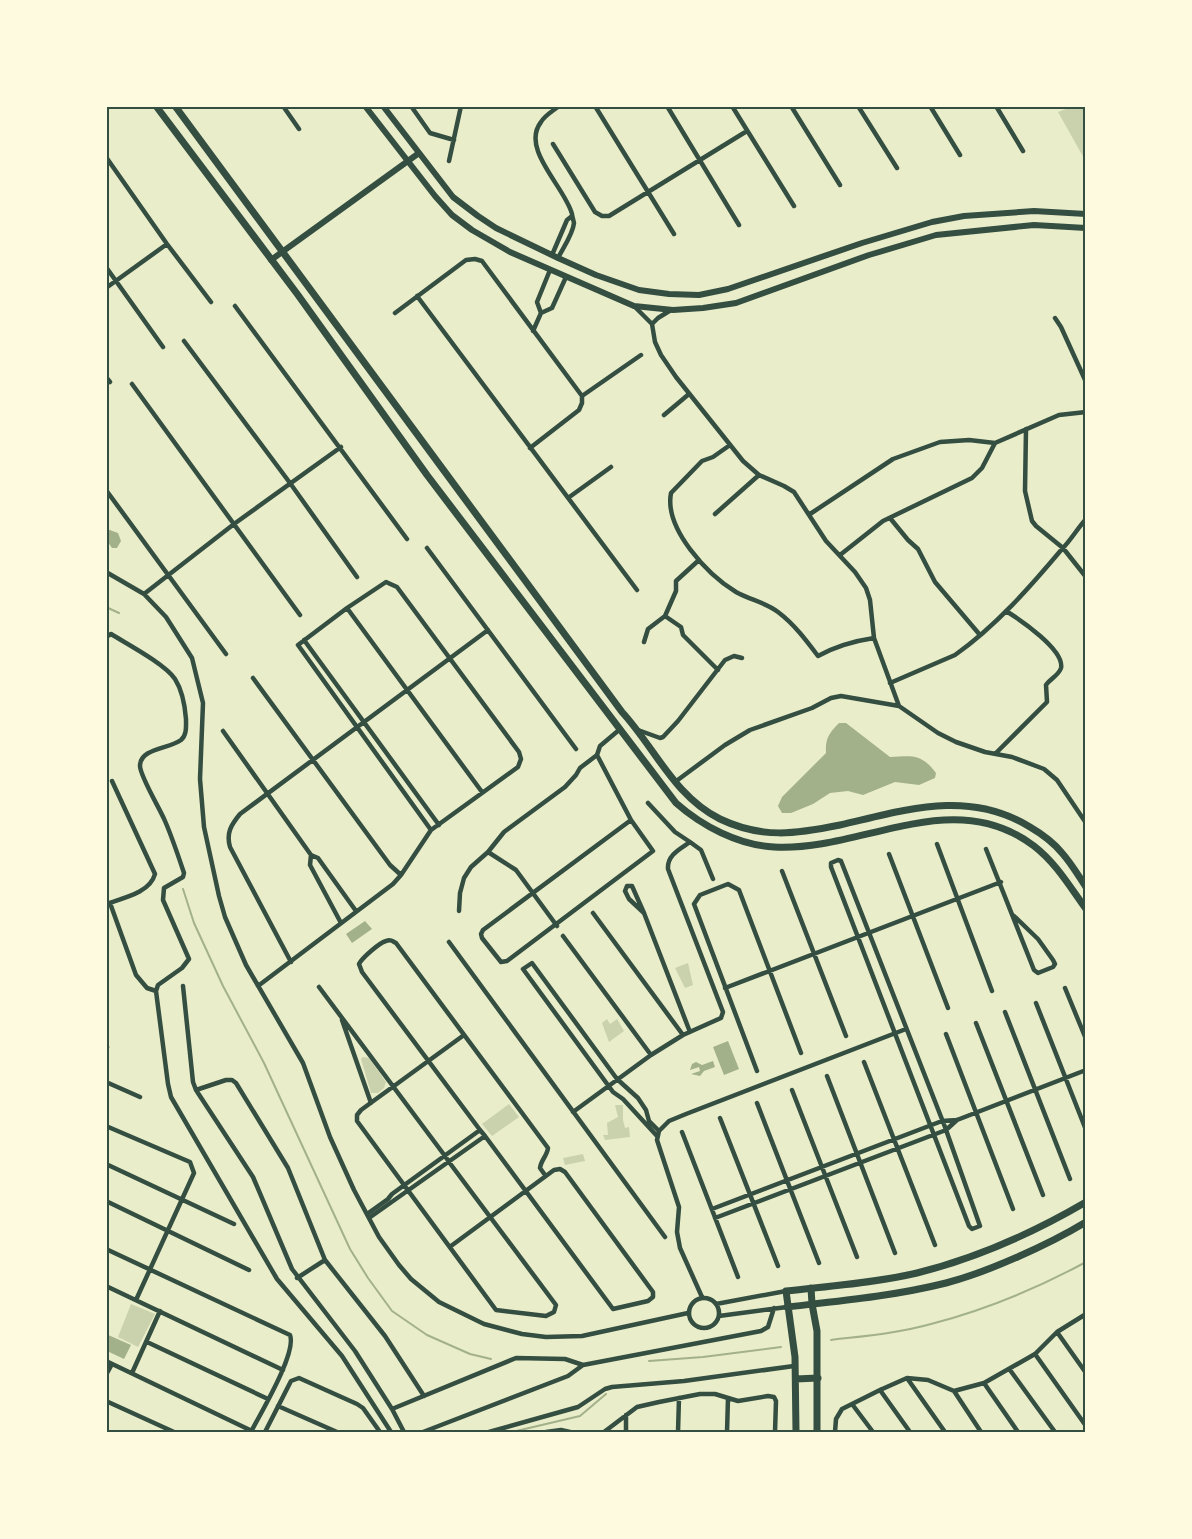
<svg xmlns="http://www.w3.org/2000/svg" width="1192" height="1539" font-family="Commissioner,sans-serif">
<rect width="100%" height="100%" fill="#e9edc9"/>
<path fill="#cad2ad" d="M1071,107h14v53l-27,-48z
M688,963l5,22 -8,3 -10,-20z
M607,1019l3,5 7,-5 7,12 -15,11 -7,-19z
M363,1057l6,1 17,24 -2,6 -6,5h-7l-10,-34z
M509,1104l10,13 -27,19 -10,-12z
M615,1105h8v15l2,8 4,-1 1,10 -25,3 -2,-5h5l-1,-12 11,-6z
M583,1154l2,7 -20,4 -2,-7z
M131,1304l24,10 -17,33 -20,-10z"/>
<path fill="#a3b18a" d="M107,529l11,4 3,8 -4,7h-5l-5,-7z
M839,723h7l44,34c22,-1 31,-4 46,16l-1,5 -16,7 -24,-3 -32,13 -15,-4 -18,2 -17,11 -22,9h-9l-4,-7 4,-9 44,-44c-1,-14 3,-20 13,-30z
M365,921l7,8 -20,14 -6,-9z
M728,1041l11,28 -15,6 -11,-28z
M713,1061l2,6 -11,4 -4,5 -9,-2 9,-3 -1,-4 -9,3 2,-6 4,-2 6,3z
M106,1334l25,11 -7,14 -17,-8z"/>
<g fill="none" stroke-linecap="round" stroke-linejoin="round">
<path stroke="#a3b18a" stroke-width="2" d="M106,607l13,6
M183,889l11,34 29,63 41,77 86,186 18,29 24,33 35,24 43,19 21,5
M831,1340c33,-4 68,-7 100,-16 54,-14 105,-35 155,-62
M649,1361l54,-4 78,-10
M512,1432l68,-16 26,-22"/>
<path stroke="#344e41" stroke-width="4.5" d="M283,106l16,23
M411,106l19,27 24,7
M595,106l79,128
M667,106l72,119
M732,106l62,100
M791,106l49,79
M858,106l39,62
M930,106l30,49
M996,106l27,45
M553,144l42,68 7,4h7l138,-85
M106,157l61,87 44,58
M449,161l12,-55
M552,255l15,-35 5,-4
M558,258c5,-10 15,-24 16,-35 0,0 -2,-8 -2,-9 -7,-27 -52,-65 -31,-92 4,-7 12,-11 18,-16
M106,267l57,80
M106,288l61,-44
M417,296l220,294
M235,306l172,233
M635,307l17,17 3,18 6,13 15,22 67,84 16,14 25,11 10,6 32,49 29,31 11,16 4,12 4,38 25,68 39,27 18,9 29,10 27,5 32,12 13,11 29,43
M395,313l71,-53 9,-1 7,2 100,135v7l-3,7 -49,38
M541,313l-4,-11 13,-32
M1055,318l6,9 25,55
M652,324l6,-6 13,-8
M533,331l8,-18 11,-5 14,-31
M184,341l106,142 67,94
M106,377l4,5
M132,384l168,231
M582,396l59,-41
M664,415l25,-21
M1026,429l-1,62 7,30 4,5 27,22 23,29
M730,445l-17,12 -11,4 -31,32c-7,36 37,82 65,99 14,8 29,10 42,20 16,12 28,28 40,44 18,-10 36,-15 56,-18
M106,490l120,164
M568,498l43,-31
M715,514l44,-39
M810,514l83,-55 47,-17 29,-2 26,3
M890,518l18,22 10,9 17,33 45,53
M427,548l149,201
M840,555l43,-34 89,-43 10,-10 13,-25 64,-28 27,-3
M106,572l38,22 22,23 26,41 11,45 -3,76 4,48 15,69 6,21 21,48 57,98 27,74 24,53 25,47 20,28 12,14 28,23 45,22 38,10 24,3 36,-1 106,-23
M144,594l90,-70 107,-77
M347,608l135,184
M665,616l11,-25v-10l23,-21
M106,637l5,-3c16,10 54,30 64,45 7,11 10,27 11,40 0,7 1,16 -5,21 -12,9 -41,8 -41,26 0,10 20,43 25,55 7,16 13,34 19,52l-1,4 -19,11 -1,12 26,59 -7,9 -24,17 -2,6 12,93 3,13 106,182 65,77 49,76
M304,640l135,185
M644,642l4,-13 17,-13 16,11 2,8 35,35
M253,678l137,187 11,10
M890,683l65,-28c41,-29 75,-68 107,-106 9,-9 15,-20 24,-30
M619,730l-19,16 -3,9 34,65 22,31 -146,110 -6,1 -19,-24 -1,-4 2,-4 148,-110
M638,730l22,8 3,-1 15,-16 47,-61 9,-4 8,2
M223,731l88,124 7,3 38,53
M995,754l52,-52 -1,-17c4,-6 13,-10 15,-17 4,-18 -42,-49 -55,-57
M675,782l50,-37 25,-15 62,-22 19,-10 10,-2 58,10
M648,803l27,29 15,10
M937,844l55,147
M986,849l48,121 4,3 15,-6 2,-3 -2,-4 -15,-21 -24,-23
M488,852l28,18 41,56
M889,854l59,154
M311,855l-1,10 31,58
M838,860l3,1 104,266 35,99 -8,3 -3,-3 -138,-359v-4z
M782,871l64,165
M110,903l26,72 11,13 9,3
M106,904c17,-6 44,-11 49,-30l-43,-93
M459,911l1,-18 4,-15 7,-11 17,-15 16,-20 61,-45 11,-12 4,-7 17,-13
M593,913l90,122
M644,913l-15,-14 -4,-8 2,-5h5l12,27 46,119
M563,936l88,119
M449,942l216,295
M291,962l-61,-115c-4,-14 1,-22 10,-33l248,-184
M183,986l10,96 3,8 57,87 39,92 63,82 37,58 12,23
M258,986l135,-102 8,-9 30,-45 87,-63 3,-8 -2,-7 -122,-165 -11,-5 -39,26 -49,37 133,185
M319,987c42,56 84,112 126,169l4,6 107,143 -2,7 -8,4 -50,-6 -139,-189v-6l4,-5 103,-75
M725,988l276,-106
M1065,988l21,51
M1036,1003l50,127
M1005,1012l65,167
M342,1020l29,83
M976,1023l67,172
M946,1034l67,175
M106,1046l1,1
M864,1062l71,183
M757,1071l-63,-167 6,-9 28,-11 11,6 62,163
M827,1076l68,177
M106,1082l34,15
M196,1090l30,-10h6l4,3 52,85 37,92 60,76 39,60
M792,1090l65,167
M757,1103l62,160
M573,1112l78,-57 32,-20 38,-17 2,-6 -55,-143c-1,-14 12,-20 22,-27l11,8 12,29
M720,1118l58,148
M106,1126l84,36 4,11 -58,127
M682,1132l56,145
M657,1136l-34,-37 -10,-7 -90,-123 9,-6 85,116 21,19 8,12 3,11 10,10
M106,1164l128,60
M106,1201l143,69
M712,1209l230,-88 15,-1 129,-50
M367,1214l21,-15 4,-5 88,-64
M369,1218l116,-82
M715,1218l231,-88 11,-10
M451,1246l103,-76 6,-1 5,3 88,120v5l-5,4 -35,8 -128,-173 -5,-6 -118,-158 -3,-8c3,-6 20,-21 27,-23 5,-2 6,0 10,2l152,205c-1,8 -7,12 -8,20l5,7
M106,1249l184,86c7,18 -30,79 -39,97
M297,1278l28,-18
M106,1286l177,84
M702,1297l-22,-49 -3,-16 2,-25 -22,-67 2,-9 10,-10 17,-7 220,-85
M689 1313a15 15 0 1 1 30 0a15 15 0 1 1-30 0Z
M716,1304l70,-13
M719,1316l68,-9
M1057,1332l29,41
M147,1342l121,57
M1035,1354l51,72
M106,1361l146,70
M1010,1370l45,62
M132,1373l28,-62
M106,1375l6,-11
M907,1378l38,54
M984,1383l34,49
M880,1390l30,42
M954,1391l27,41
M106,1401l68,31
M852,1404l21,28
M278,1406l59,26
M392,1409l124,-51 49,1 18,6
M626,1415v17
M265,1432l26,-51 8,-3 58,26 6,4 17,24
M423,1432l145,-56 15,-11 178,-34 7,-4 6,-19
M489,1432l89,-25 27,-18 7,-2 72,-6 110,-15
M546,1432l15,-2 9,2
M604,1432l33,-25 22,-5 41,-8h15l23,7 30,-5 6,1 2,4 -1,31
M678,1432l1,-34
M727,1432l1,-34
M835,1432l1,-13 6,-10 38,-19 27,-12 21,2 26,11 30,-8 51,-29 22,-22 29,-18"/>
<path stroke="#344e41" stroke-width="6" d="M365,106l70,90 17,19 20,15 38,22 124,54 39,4 30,-2 33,-5 133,-48 67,-20 98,-10 52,3
M383,106l70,91 25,19 18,12 62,30 38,17 43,15 30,4 30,1 29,-6 134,-46 70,-21 32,-6 70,-5 52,3
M271,260l148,-107"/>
<path stroke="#344e41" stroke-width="7" d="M156,106l142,189 129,180 249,328c26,23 62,42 98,44 88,5 178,-63 260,-1 22,17 36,41 52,63
M175,106l447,606c33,36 52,84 98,107 42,20 76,15 120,6 66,-15 128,-36 190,2 12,7 23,15 32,26 9,10 16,22 24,34
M811,1288l1,16 5,27v101
M787,1307c53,-6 107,-11 159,-24 42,-11 102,-38 140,-61
M796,1379l22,-1
M796,1432l-1,-75 -9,-66c43,-5 88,-8 131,-18 60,-15 116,-40 169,-71"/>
</g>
<rect width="1192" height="1539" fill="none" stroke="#fefae0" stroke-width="216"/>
<rect x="108" y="108" width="976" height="1323" fill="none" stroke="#344e41" stroke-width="2"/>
</svg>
